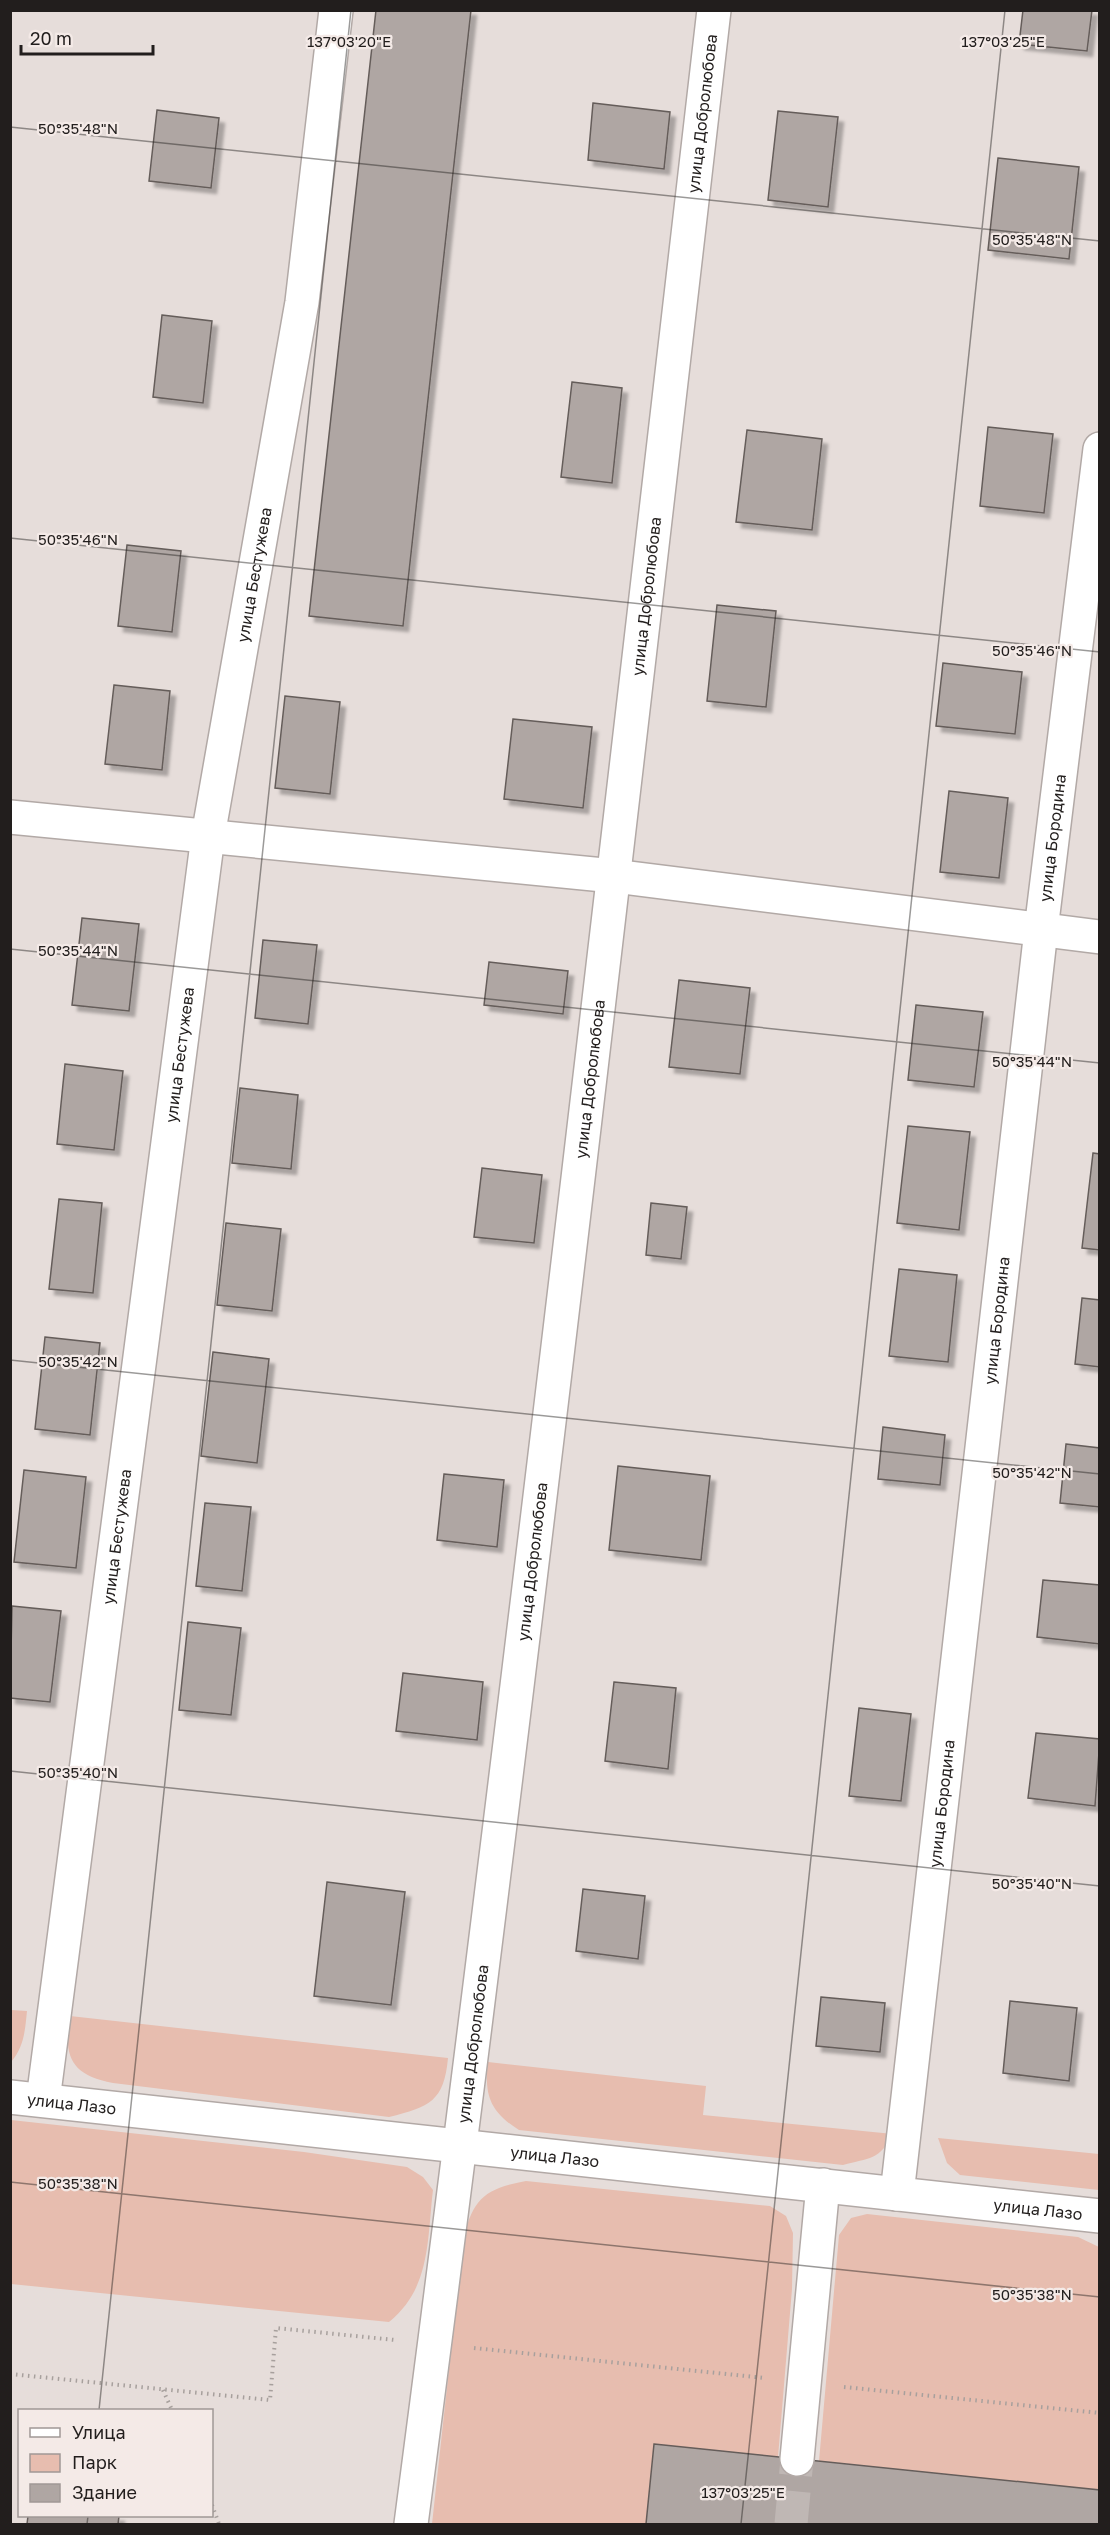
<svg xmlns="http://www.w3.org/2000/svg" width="1110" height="2535" font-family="'Golos Text',sans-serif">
<defs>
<filter id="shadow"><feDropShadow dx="5.5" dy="5.5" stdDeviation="1.5" flood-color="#0004"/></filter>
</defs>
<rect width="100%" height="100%" fill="#e6ddda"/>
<path fill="#e7bdaf" d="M11,2010l16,1c-2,20 -3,36 -16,51z
M70,2016l378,42c-4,43 -18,49 -59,59l-276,-34c-42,-8 -50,-26 -43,-67z
M488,2062l218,24 -3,29 190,19c-13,26 -24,24 -50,31l-324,-35c-29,-18 -35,-35 -31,-68z
M11,2120l293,32 103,15 16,10 10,13c-6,50 -2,98 -44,132l-378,-38z
M938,2138l161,16v36l-139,-15 -13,-12z
M526,2181l244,25 16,10 7,17 -1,56 -14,168 -124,-13 -8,80h-214l31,-282c9,-42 20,-53 63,-61z
M867,2214l211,23 21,10v243l-280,-29 20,-226 12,-17z"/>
<path fill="#afa6a3" stroke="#655d5a" stroke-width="1.5" filter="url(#shadow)" d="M376,10h95l-68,616 -94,-10z
M1023,10h69l-5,41 -68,-7z
M593,103l77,9 -6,57 -76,-9z
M157,110l62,8 -8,70 -62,-7z
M778,111l60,6 -10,90 -60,-7z
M998,158l81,9 -10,92 -81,-9z
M162,315l50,6 -9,82 -50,-6z
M572,382l50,6 -10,95 -51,-6z
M988,427l65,7 -9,79 -64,-7z
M747,430l75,9 -10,91 -76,-8z
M127,545l54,6 -9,81 -54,-6z
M717,605l59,6 -10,96 -59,-6z
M943,663l79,9 -7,62 -79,-8z
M114,685l56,6 -8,79 -57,-6z
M285,696l55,6 -10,92 -55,-6z
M513,719l79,8 -9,81 -79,-9z
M949,791l59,7 -9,80 -59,-6z
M82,918l57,6 -10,87 -57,-6z
M263,940l54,5 -9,79 -53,-6z
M489,962l79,9 -5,43 -79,-9z
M679,980l71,8 -10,86 -71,-7z
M916,1005l67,7 -9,75 -66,-7z
M65,1064l58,7 -9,79 -57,-6z
M240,1088l58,7 -7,74 -59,-6z
M908,1126l62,6 -11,98 -62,-7z
M1093,1153l7,1v96l-18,-2z
M482,1168l60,7 -8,68 -60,-6z
M59,1199l43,4 -9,90 -44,-4z
M651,1203l36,4 -6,52 -35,-4z
M226,1223l55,6 -9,82 -55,-6z
M899,1269l58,6 -9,87 -59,-6z
M1082,1298l18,2v67l-25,-3z
M45,1337l55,6 -10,92 -55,-6z
M213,1352l56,7 -12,104 -56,-7z
M883,1427l62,8 -5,50 -62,-6z
M1066,1444l34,4v59l-40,-4z
M618,1466l92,10 -9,84 -92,-10z
M24,1470l62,7 -10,91 -62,-6z
M444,1474l60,6 -7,67 -60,-7z
M205,1503l46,4 -9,84 -46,-5z
M1043,1580l57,5v59l-63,-7z
M12,1606l49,5 -11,91 -40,-4z
M188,1622l53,6 -10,87 -52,-5z
M403,1673l80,9 -6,58 -81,-9z
M614,1682l62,6 -8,81 -63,-8z
M859,1708l52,6 -10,87 -52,-5z
M1036,1733l64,6 -5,67 -67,-8z
M327,1882l78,10 -14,113 -77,-9z
M583,1889l62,7 -7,63 -62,-8z
M821,1997l64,6 -5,49 -64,-6z
M1010,2001l67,7 -8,73 -66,-8z
M654,2444l446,46v34h-454z
M28,2516h91l-1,8h-91z"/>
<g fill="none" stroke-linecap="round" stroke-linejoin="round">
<path stroke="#bfb7b4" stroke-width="33" stroke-dasharray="33 16" stroke-linecap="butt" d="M791,2524l6,-65"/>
<defs>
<g id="minor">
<path d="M10,817l604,59 486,61"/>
<path id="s1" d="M43,2100l165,-1264 94,-534 34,-292"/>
<path id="s2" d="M897,2194l144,-1264 59,-481"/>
<path d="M797,2459l26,-274"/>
<path id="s3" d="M411,2524c110,-836 206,-1675 303,-2514"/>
</g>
<g id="major">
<path id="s4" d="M10,2097l1090,119"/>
</g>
</defs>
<use href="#minor" stroke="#b2a9a6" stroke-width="36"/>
<use href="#major" stroke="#b2a9a6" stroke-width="36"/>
<path stroke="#a7a09d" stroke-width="4" stroke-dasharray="1.5 4.5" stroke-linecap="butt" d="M474,2348l291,30
M10,2374l260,26 6,-72 119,12
M844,2387l256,26
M163,2390l9,20
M212,2505l7,19"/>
<use href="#minor" stroke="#fff" stroke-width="33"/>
<use href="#major" stroke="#fff" stroke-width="33"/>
</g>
<path fill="none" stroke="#221e1d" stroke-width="1.5" stroke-opacity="0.45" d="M10,127l1090,114M10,538l1090,114M10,949l1090,114M10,1360l1090,114M10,1771l1090,115M10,2182l1090,115M99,2410l252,-2400M87,2524l1,-8M741,2524l264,-2514"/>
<g text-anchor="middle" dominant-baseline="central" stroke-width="4.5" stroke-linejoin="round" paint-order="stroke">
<g font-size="16" fill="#221e1d" stroke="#f4eae7">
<text stroke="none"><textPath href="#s3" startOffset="2428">улица Добролюбова</textPath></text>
<text stroke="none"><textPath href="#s1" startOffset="1540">улица Бестужева</textPath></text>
<text stroke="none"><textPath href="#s3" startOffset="1942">улица Добролюбова</textPath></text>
<text stroke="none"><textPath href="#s2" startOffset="1365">улица Бородина</textPath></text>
<text stroke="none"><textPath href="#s1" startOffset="1054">улица Бестужева</textPath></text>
<text stroke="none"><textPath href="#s3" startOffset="1456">улица Добролюбова</textPath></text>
<text stroke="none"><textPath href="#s2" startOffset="879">улица Бородина</textPath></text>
<text stroke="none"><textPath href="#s1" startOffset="568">улица Бестужева</textPath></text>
<text stroke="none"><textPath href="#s3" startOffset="970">улица Добролюбова</textPath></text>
<text stroke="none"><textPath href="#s2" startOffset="393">улица Бородина</textPath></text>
<text stroke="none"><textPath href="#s3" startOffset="484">улица Добролюбова</textPath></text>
<text stroke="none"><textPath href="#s4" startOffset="62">улица Лазо</textPath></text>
<text stroke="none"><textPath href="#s4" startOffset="548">улица Лазо</textPath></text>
<text stroke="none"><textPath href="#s4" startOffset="1034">улица Лазо</textPath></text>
</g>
</g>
<g font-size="15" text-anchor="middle" fill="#221e1d" stroke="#f4eae7" stroke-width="4.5" stroke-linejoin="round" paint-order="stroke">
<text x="349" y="47">137°03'20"E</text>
<text x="1003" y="47">137°03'25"E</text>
<text x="78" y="134">50°35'48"N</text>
<text x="1032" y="245">50°35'48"N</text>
<text x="78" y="545">50°35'46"N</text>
<text x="1032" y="656">50°35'46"N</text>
<text x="78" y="956">50°35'44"N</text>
<text x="1032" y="1067">50°35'44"N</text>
<text x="78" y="1367">50°35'42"N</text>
<text x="1032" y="1478">50°35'42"N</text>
<text x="78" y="1778">50°35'40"N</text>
<text x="1032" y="1889">50°35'40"N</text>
<text x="78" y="2189">50°35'38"N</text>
<text x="1032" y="2300">50°35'38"N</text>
<text x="743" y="2498">137°03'25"E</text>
</g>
<rect width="1110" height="2535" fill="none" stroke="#221e1d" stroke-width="24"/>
<rect x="18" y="2409" width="195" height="108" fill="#f4eae7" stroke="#a09896" stroke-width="1.5"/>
<rect x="30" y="2428" width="30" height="9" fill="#ffffff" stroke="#a09896" stroke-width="1.5"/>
<text x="72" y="2439" font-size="18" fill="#221e1d">Улица</text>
<rect x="30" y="2454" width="30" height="18" fill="#e7bdaf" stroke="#a09896" stroke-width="1.5"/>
<text x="72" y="2469" font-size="18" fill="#221e1d">Парк</text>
<rect x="30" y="2484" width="30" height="18" fill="#afa6a3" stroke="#a09896" stroke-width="1.5"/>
<text x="72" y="2499" font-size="18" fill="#221e1d">Здание</text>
<path d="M21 45v9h132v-9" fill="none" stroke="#221e1d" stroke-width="3"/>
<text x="30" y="45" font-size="18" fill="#221e1d" stroke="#f4eae7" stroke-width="4.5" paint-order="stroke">20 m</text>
</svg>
